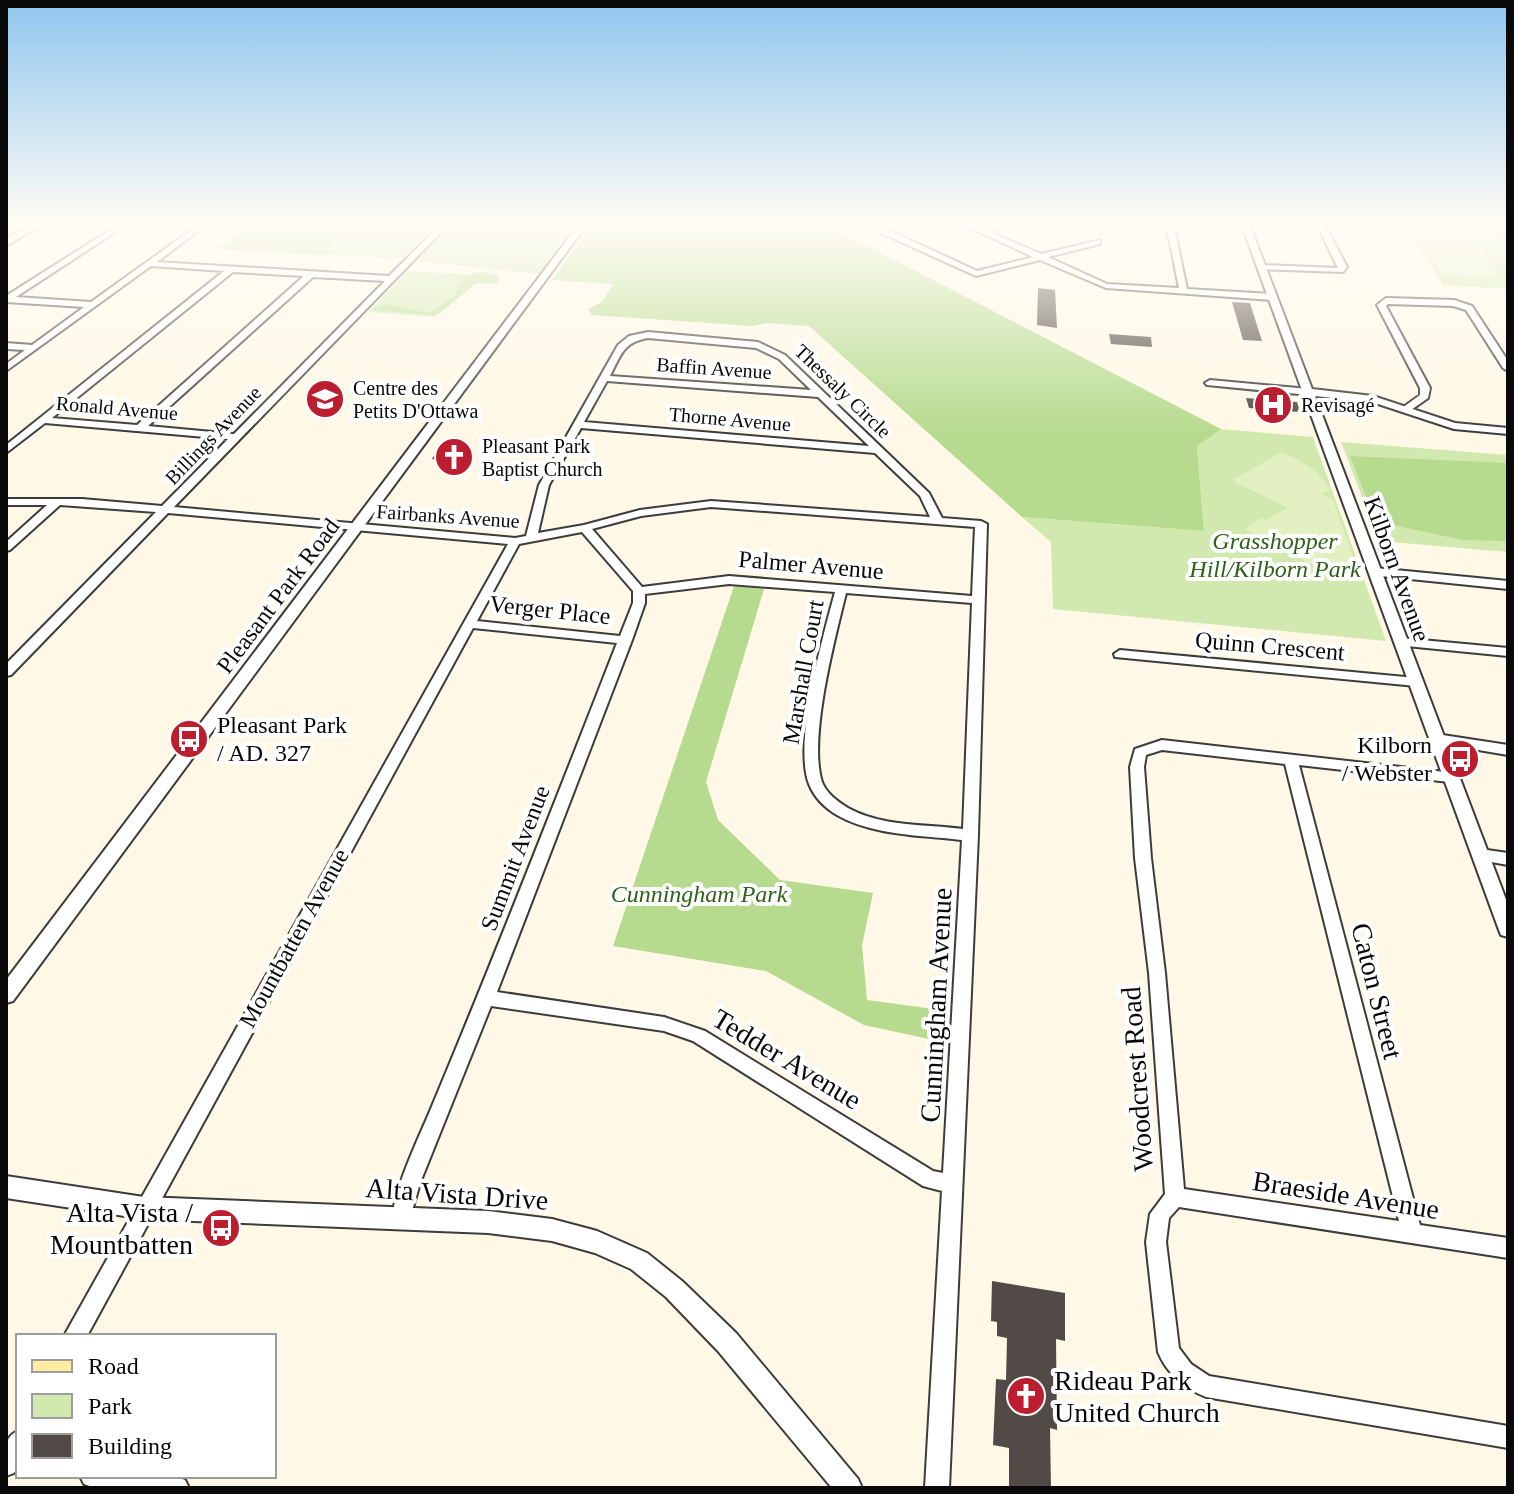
<svg xmlns="http://www.w3.org/2000/svg" width="1514" height="1494" font-family="Georgia,serif">
<rect width="100%" height="100%" fill="#fff8e6"/>
<path fill="#d1e9af" d="M250,223h188l-36,36 -184,-10z
M452,223h124l-37,51 -123,-13z
M1489,223h19v66l-65,-4 -35,-56 88,5z
M408,271l62,4 -36,42 -66,-5z
M1221,429l92,8 73,204 -333,-32 -2,-67 -29,-25 182,14 -7,-86z
M1341,442l167,13v97l-129,-11z"/>
<path fill="#b6db8e" d="M250,223h95c-12,9 -10,23 -22,32l-105,-6z
M594,223h247l-1,9 381,197 -24,17 7,85 -182,-14 -213,-191 -41,-3 -16,3 -160,-11 -4,-6 14,-7 11,-18 -61,-4z
M482,272l18,4 -2,7 -23,1 -36,30 -7,1 -60,-5 13,-6 45,9 25,-18c4,-16 12,-22 27,-23z
M1350,456l158,7v78l-46,-1 -87,-19 -7,-3 -3,-24z
M734,586l30,3 -58,193 12,38 62,60 93,13 -11,52 5,55 82,11 -2,32 -83,-18 -98,-54 -153,-25z"/>
<path fill="#e3f0c1" d="M1414,232l55,3 20,27 -57,-3z
M1433,260l57,4 11,13 -59,-3z
M1282,452c19,9 39,18 48,38l-9,4 12,6 21,59 -21,14 -64,-28 -24,-16 16,-11 5,2 22,-12 -54,-26v-3z"/>
<path fill="#524a46" d="M1038,288l17,2 2,38 -20,-3z
M1232,302l18,1 12,38 -19,-1z
M1109,334l42,3 1,10 -41,-3z
M1246,398l51,4 3,10 -51,-4z
M438,449l32,2 -2,2h3l-6,10 -33,-4z
M992,1281l73,12v48l-9,-2 1,91 -7,-2 1,60h-42v-40l-16,-3 3,-66 10,1 1,-42 -10,-2v-14l-6,-1z"/>
<g fill="none" stroke-linecap="round" stroke-linejoin="round">
<defs>
<path id="minor" d="M121,223h8l-113,74 75,5 110,-79h8l-52,39 232,14 53,-53h8l-276,284 341,31 11,-2 13,-51 79,-140 11,-9 19,-4 110,10 27,13 144,138 13,25 39,3 6,3 -9,311 -29,653h-24l17,-297 -19,-5 -230,-145 -29,-10 -173,-25 -71,177 -12,42 -7,3 -7,-3c-8,-20 27,-92 36,-114 65,-155 126,-312 187,-468l-144,-15 -386,708h-23l444,-792 -340,-31 -157,162 -5,1v-12l150,-152 -96,-7 -50,45 -4,1v-9l41,-37h-41v-6h76l80,7 66,-67 -183,-16 -39,30v-8l218,-174 -73,-5 -145,105v-7l19,-14 -19,-1v-6l26,2 52,-38 -78,-5v-6zM233,272l71,4 -167,149 -85,-7zM313,277l72,4 -151,153 -86,-8zM648,338l108,10 23,11 32,31 -201,-14c11,-21 13,-34 38,-38zM607,381l211,16 51,49 -285,-24zM581,428l294,25 45,43 10,21 -219,-16 -71,9 -56,15 -46,8 11,-48zM711,507l264,20 -3,69 -243,-20 -87,11 -50,-58 49,-13zM582,532l51,59v12l-13,33 -143,-15 42,-77zM729,584l106,8c-12,44 -42,151 -26,192 5,13 16,24 28,31 37,21 84,20 125,25l-19,333 -10,-2 -228,-140 -41,-14 -167,-25 135,-352 13,-37v-9zM846,593l126,10 -9,226c-38,-5 -81,-2 -115,-21 -10,-6 -22,-15 -26,-26 -14,-43 13,-144 24,-189z
M877,223h7l2,6 91,42 56,-14 -73,-34c9,0 17,6 25,6 11,0 22,-6 33,-6l-28,9 51,22 59,-14v4l-52,13 59,27 72,4 -13,-65h7l14,66 86,5 4,3 -4,3 -167,-12 -66,-28 -64,16 -97,-44z
M1316,223h8l23,44 -4,5 -84,-3v-4h3l76,3z
M1386,298l68,2 18,6 36,55v10l-5,-3 -37,-58 -13,-4 -65,-2 -2,2 44,82 -2,10 -20,14h-6v-4l18,-13v-7l-43,-83z
M1210,380l99,9 5,3 -5,3 -102,-10 -2,-2z
M1375,568l133,13v8l-137,-14v-6z
M1400,638l108,10v8l-112,-11 -2,-3 2,-3z
M1120,650l296,28 7,4 -7,4 -301,-29 -1,-3z
M1436,734l72,11v10l-77,-13 -2,-3z
M1162,740l292,33 2,4 -2,4 -5,1 -150,-17 121,460 88,13v20l-329,-51 -10,11 -3,24 13,106 12,16 18,12 299,50v22l-302,-51c-22,-9 -39,-23 -48,-45l-12,-110 4,-28 15,-20 -16,-221 -14,-115 -5,-91 5,-18zM1162,750l123,14 114,457 -215,-32 -19,-216 -14,-115 -7,-91 2,-12z
M1480,849l28,4v12l-33,-6 -3,-4 3,-4z
M18,1431v35l-4,7 -8,3c0,-16 -6,-38 12,-45z
M80,1476h94l11,4 4,8h-94l-11,-4z"/>
<path id="tertiary" d="M580,223h8l-575,778 -7,2v-23z
M1241,223h8l63,166 61,7 82,27 53,5v6l-54,-5 -82,-27 -57,-6 193,509v32l-7,-2 -2,-5z
M6,1176l138,21 344,14 64,8 45,12 50,22 35,28 54,52 122,146 4,9h-30l-114,-137 -52,-54 -35,-28 -36,-16 -43,-12 -64,-8 -344,-14 -138,-21z"/>
<path id="secondary" d="M33,223h12l-39,23v-8z"/>
</defs>
<use href="#minor" stroke="#3c3c3c" stroke-width="4"/>
<use href="#tertiary" stroke="#3c3c3c" stroke-width="4"/>
<use href="#secondary" stroke="#2b2b2b" stroke-width="4"/>
<use href="#minor" fill="#fff" fill-rule="evenodd"/>
<use href="#tertiary" fill="#fff" fill-rule="evenodd"/>
<use href="#secondary" fill="#ffeea1" fill-rule="evenodd"/>
</g>
<linearGradient id="sky" x2="0" y2="1"><stop stop-color="#8fc6ee"/><stop offset="0.52" stop-color="#fffcf4"/><stop offset="1" stop-color="#fffcf4" stop-opacity="0"/></linearGradient>
<rect width="1514" height="432" fill="url(#sky)"/>
<defs>
<symbol id="school-disc" viewBox="-11 -11 22 22"><circle r="9.5" fill="#bc1e30" stroke="#fff"/><path d="M0-5L7-2L0 1L-7-2ZM-4 1L0 2.5L4 1V4Q0 6-4 4Z" fill="#fff"/></symbol>
<symbol id="hospital-disc" viewBox="-11 -11 22 22"><circle r="9.5" fill="#bc1e30" stroke="#fff"/><path d="M-5-5h3v3.5h4V-5h3V5h-3V1.5h-4V5h-3Z" fill="#fff"/></symbol>
<symbol id="church-disc" viewBox="-11 -11 22 22"><circle r="9.5" fill="#bc1e30" stroke="#fff"/><path d="M-1.2-6h2.4v3.5h3.3v2.4h-3.3V6h-2.4V-.1h-3.3v-2.4h3.3Z" fill="#fff"/></symbol>
<symbol id="bus-disc" viewBox="-11 -11 22 22"><circle r="9.5" fill="#bc1e30" stroke="#fff"/><path d="M-5-6H5V4H4V6H2V4H-2V6H-4V4H-5ZM-3.5-4V0h7V-4ZM-3.5 1.2v1.5H-2V1.2ZM2 1.2v1.5H3.5V1.2Z" fill="#fff"/></symbol>
</defs>
<g fill-rule="evenodd">
<use href="#school-disc" x="303" y="377" width="44" height="44"/>
<use href="#hospital-disc" x="1251" y="383" width="44" height="44"/>
<use href="#church-disc" x="432" y="435" width="44" height="44"/>
<use href="#bus-disc" x="167" y="717" width="44" height="44"/>
<use href="#bus-disc" x="1438" y="737" width="44" height="44"/>
<use href="#bus-disc" x="199" y="1206" width="44" height="44"/>
<use href="#church-disc" x="1004" y="1374" width="44" height="44"/>
</g>
<g text-anchor="middle" dominant-baseline="central" stroke-width="8" stroke-linejoin="round" paint-order="stroke">
<g font-size="20" fill="#090909" stroke="#fff">
<text transform="translate(714 368) rotate(4)">Baffin Avenue</text>
<text transform="translate(843 391) rotate(44)">Thessaly Circle</text>
<text transform="translate(117 408) rotate(5)">Ronald Avenue</text>
<text transform="translate(730 419) rotate(5)">Thorne Avenue</text>
<text transform="translate(213 435) rotate(-46)">Billings Avenue</text>
<text transform="translate(448 516) rotate(4)">Fairbanks Avenue</text>
</g>
<g font-size="20" fill="#090909" stroke="#fff" text-anchor="start">
<text x="353" y="388">Centre des<tspan x="353" dy="23">Petits D'Ottawa</tspan></text>
<text x="1301" y="405">Revisagé</text>
<text x="482" y="446">Pleasant Park<tspan x="482" dy="23">Baptist Church</tspan></text>
</g>
<g font-size="24" font-style="italic" fill="#2d6219" stroke="#fff">
<text x="1275" y="541">Grasshopper<tspan x="1275" dy="28">Hill/Kilborn Park</tspan></text>
<text x="699" y="894">Cunningham Park</text>
</g>
<g font-size="24" fill="#090909" stroke="#fff">
<text transform="translate(811 565) rotate(5)">Palmer Avenue</text>
<text transform="translate(1397 569) rotate(70)">Kilborn Avenue</text>
<text transform="translate(278 596) rotate(-53)">Pleasant Park Road</text>
<text transform="translate(550 610) rotate(6)">Verger Place</text>
<text transform="translate(1270 646) rotate(5)">Quinn Crescent</text>
<text transform="translate(803 672) rotate(-80)">Marshall Court</text>
<text transform="translate(515 858) rotate(-69)">Summit Avenue</text>
<text transform="translate(294 938) rotate(-61)">Mountbatten Avenue</text>
</g>
<g font-size="24" fill="#090909" stroke="#fff" text-anchor="start">
<text x="217" y="725">Pleasant Park<tspan x="217" dy="28">/ AD. 327</tspan></text>
<text x="1432" y="745" text-anchor="end">Kilborn<tspan x="1432" dy="28">/ Webster</tspan></text>
</g>
<g font-size="28" fill="#090909" stroke="#fff">
<text transform="translate(1377 991) rotate(76)">Caton Street</text>
<text transform="translate(936 1005) rotate(-87)">Cunningham Avenue</text>
<text transform="translate(787 1059) rotate(31)">Tedder Avenue</text>
<text transform="translate(1137 1079) rotate(-94)">Woodcrest Road</text>
<text transform="translate(457 1194) rotate(4)">Alta Vista Drive</text>
<text transform="translate(1346 1195) rotate(9)">Braeside Avenue</text>
</g>
<g font-size="28" fill="#090909" stroke="#fff" text-anchor="end">
<text x="193" y="1212">Alta Vista /<tspan x="193" dy="32">Mountbatten</tspan></text>
<text x="1054" y="1380" text-anchor="start">Rideau Park<tspan x="1054" dy="32">United Church</tspan></text>
</g>
</g>
<rect width="1514" height="1494" fill="none" stroke="#090909" stroke-width="16"/>
<rect x="16" y="1334" width="260" height="144" fill="#ffffff" stroke="#9d9d9d" stroke-width="2"/>
<rect x="32" y="1360" width="40" height="12" fill="#ffeea1" stroke="#9d9d9d" stroke-width="2"/>
<text x="88" y="1374" font-size="24" fill="#090909">Road</text>
<rect x="32" y="1394" width="40" height="24" fill="#d1e9af" stroke="#9d9d9d" stroke-width="2"/>
<text x="88" y="1414" font-size="24" fill="#090909">Park</text>
<rect x="32" y="1434" width="40" height="24" fill="#524a46" stroke="#9d9d9d" stroke-width="2"/>
<text x="88" y="1454" font-size="24" fill="#090909">Building</text>
</svg>
